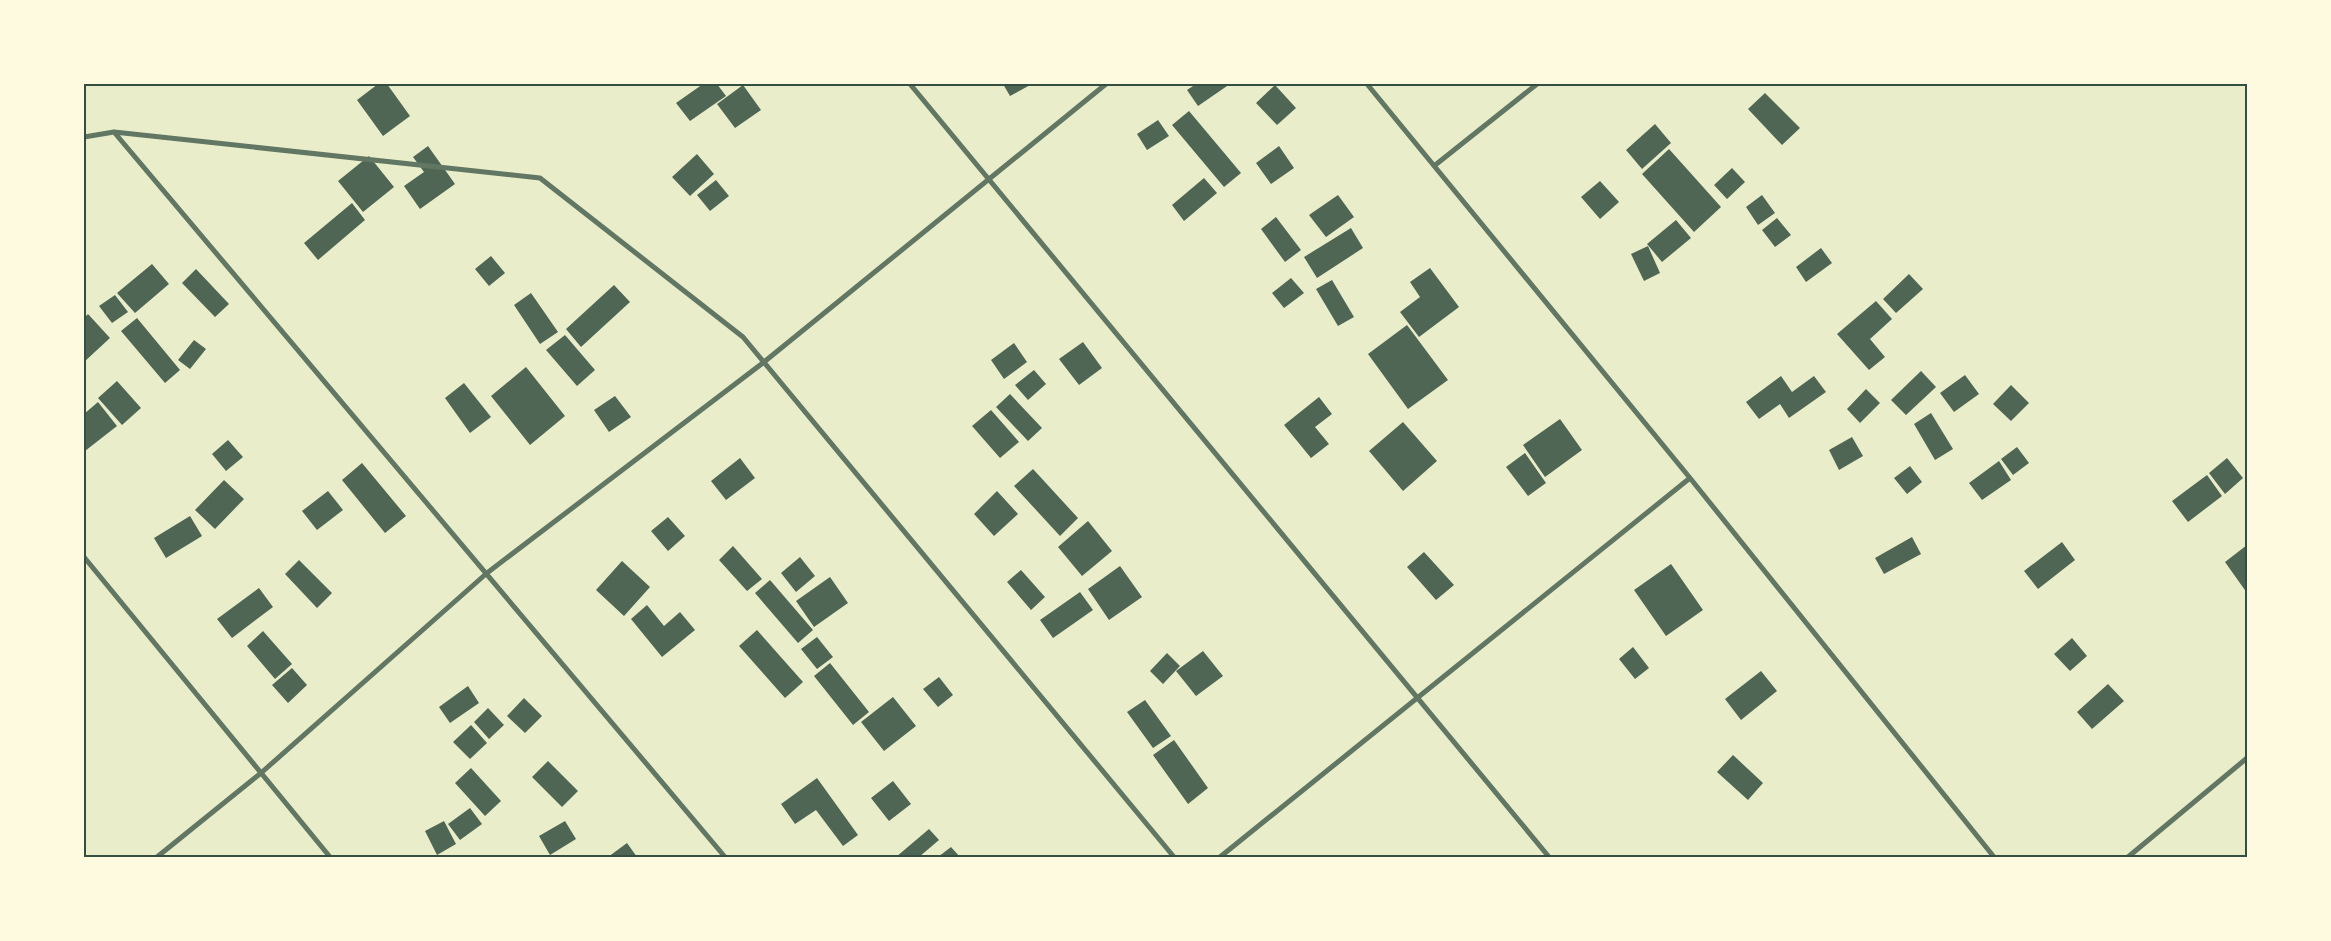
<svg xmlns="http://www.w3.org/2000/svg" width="2331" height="941" font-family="Commissioner,sans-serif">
<rect width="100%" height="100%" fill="#e9edc9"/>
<path fill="#4f6655" d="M378,84h9l23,32 -27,20 -26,-36z
M703,84h14l9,12 -36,25 -14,-18z
M1003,84h29l-22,12z
M1196,84h34l-32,22 -11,-16z
M743,85l18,25 -26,18 -18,-24z
M1275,85l21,23 -19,17 -21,-22z
M1765,93l35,35 -18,17 -34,-36z
M1189,111l52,62 -17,14 -52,-62z
M1158,120l11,16 -22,14 -10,-16z
M1655,124l16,19 -29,26 -16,-19z
M428,146l27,38 -35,25 -16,-23 20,-14 -11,-15z
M1279,146l15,22 -23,16 -15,-21z
M1669,149l52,58 -27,25 -52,-58z
M697,154l17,20 -24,22 -18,-19z
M369,156l25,31 -31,25 -25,-31z
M1732,168l13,14 -18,17 -13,-14z
M1204,178l13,15 -33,28 -12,-16z
M716,180l13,16 -19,15 -13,-16z
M1600,181l19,21 -19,17 -19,-22z
M1338,195l16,22 -28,20 -17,-22z
M1762,195l13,18 -17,12 -12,-18z
M352,203l13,17 -47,40 -14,-17z
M1276,217l25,33 -16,12 -24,-33z
M1777,218l14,17 -16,12 -13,-17z
M1676,220l15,18 -29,24 -15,-18z
M1351,228l12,20 -46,30 -13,-21z
M1648,246l12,27 -16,8 -13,-27z
M1821,248l11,15 -26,19 -10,-15z
M491,256l14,17 -16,13 -14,-17z
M152,264l17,20 -34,29 -18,-20z
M1430,268l29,39 -40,30 -19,-25 20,-15 -10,-15z
M196,269l33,35 -14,13 -33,-34z
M1909,274l14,15 -27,24 -13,-14z
M1291,278l13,15 -20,15 -12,-15z
M1332,280l22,37 -16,9 -22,-37z
M614,285l16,17 -49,45 -15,-18z
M531,293l27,39 -18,12 -26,-39z
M115,295l13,17 -16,11 -13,-17z
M1876,301l16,18 -22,20 15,18 -16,13 -32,-36z
M88,314l22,24 -26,24v-44z
M137,318l43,52 -15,13 -44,-52z
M1407,325l41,55 -40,29 -40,-55z
M565,335l30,35 -18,16 -31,-36z
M194,340l12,9 -16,20 -12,-9z
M1083,342l19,26 -23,17 -20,-26z
M1014,343l13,19 -23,17 -13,-19z
M526,367l39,49 -35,29 -39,-49z
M1034,370l12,14 -18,16 -13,-15z
M1921,371l15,16 -30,28 -15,-15z
M1965,375l14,19 -25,18 -14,-19z
M1781,376l11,16 22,-16 12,16 -37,26 -9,-14 -21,15 -13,-17z
M117,381l24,27 -19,17 -24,-27z
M464,383l27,34 -21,16 -25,-35z
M2011,385l18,18 -18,18 -18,-17z
M1866,389l14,14 -20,20 -13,-14z
M1010,394l32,34 -14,13 -32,-34z
M615,396l16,21 -22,15 -15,-22z
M1319,397l13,17 -17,13 14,17 -18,14 -27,-33z
M98,402l19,24 -32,25 -1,-37z
M991,410l28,32 -19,16 -28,-32z
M1931,413l22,36 -18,11 -21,-36z
M1560,419l22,31 -37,27 -22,-32z
M1403,422l34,39 -34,30 -34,-40z
M1852,437l11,19 -24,14 -10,-20z
M228,440l15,17 -17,14 -14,-17z
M2017,447l12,16 -16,12 -12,-16z
M1525,453l21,30 -18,13 -22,-29z
M740,458l15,20 -29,22 -15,-19z
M2227,458l16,20 -18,16 -16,-21z
M1999,461l12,19 -29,20 -13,-17z
M362,463l44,53 -21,17 -43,-53z
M1910,466l12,16 -15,12 -13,-16z
M1033,469l45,49 -18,18 -46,-50z
M2207,475l15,21 -34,26 -16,-21z
M224,480l20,19 -29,30 -20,-19z
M328,491l15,19 -26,20 -15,-19z
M997,491l21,23 -24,22 -20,-22z
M190,516l12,20 -36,22 -12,-20z
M668,517l17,19 -17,15 -17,-20z
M1088,521l24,30 -30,25 -24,-29z
M1912,537l9,17 -37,20 -9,-16z
M2062,542l13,18 -37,29 -14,-18z
M2247,545v48l-22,-31z
M733,546l29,33 -15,12 -28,-31z
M1424,552l30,33 -18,15 -29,-33z
M800,557l15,19 -19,16 -15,-19z
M299,560l33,33 -15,15 -32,-34z
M622,561l28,26 -26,29 -28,-26z
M1671,564l32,46 -37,26 -32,-46z
M1120,566l22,31 -33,23 -21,-31z
M1021,570l24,27 -14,13 -24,-28z
M830,577l18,26 -34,24 -18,-26z
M770,580l43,50 -15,13 -43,-50z
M259,588l14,19 -41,31 -15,-19z
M1080,592l13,18 -40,28 -13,-18z
M647,605l17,21 16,-14 15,18 -33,27 -31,-38z
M757,630l46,52 -18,16 -46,-52z
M263,631l29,33 -17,15 -28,-33z
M817,637l16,20 -16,12 -16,-20z
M2072,638l15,18 -17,15 -16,-17z
M1633,647l16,21 -14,11 -16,-20z
M1203,651l20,25 -27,20 -20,-25z
M1167,653l13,13 -17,18 -13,-13z
M830,663l39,49 -16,13 -39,-49z
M292,668l15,17 -19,18 -16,-18z
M1761,671l16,20 -36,29 -16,-21z
M939,677l14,18 -15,12 -15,-18z
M2108,684l16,17 -32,28 -15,-17z
M468,686l11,17 -29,20 -11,-16z
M893,697l23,29 -32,25 -23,-29z
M524,698l18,18 -17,17 -18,-17z
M1145,700l26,36 -18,12 -26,-36z
M488,708l16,17 -15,14 -15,-17z
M471,725l16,18 -17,16 -17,-17z
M1174,740l34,48 -20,16 -35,-49z
M1733,755l30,28 -15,17 -31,-28z
M548,761l30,30 -16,16 -30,-30z
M471,768l30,33 -16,15 -30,-33z
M817,778l41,57 -15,11 -27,-36 -21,14 -14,-20z
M893,781l18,23 -22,17 -18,-23z
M470,808l12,16 -22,16 -12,-16z
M444,821l12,23 -19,11 -12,-24z
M565,821l11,18 -26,16 -11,-19z
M929,829l10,11 -20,17h-23z
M627,843l10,14h-29z
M951,847l9,10h-22z"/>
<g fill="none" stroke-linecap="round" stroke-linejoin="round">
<path stroke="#617663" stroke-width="5" d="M910,84l639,773
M1367,84l323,394 304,379
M114,132l611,725
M84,137l30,-5 426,46 203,159 431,520
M1434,166l103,-82
M84,557l246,300
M157,857l104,-84 226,-200 277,-211 342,-278
M1220,857l470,-379
M2128,857l119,-99"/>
</g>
<rect width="2331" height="941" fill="none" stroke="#fefae0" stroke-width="170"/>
<rect x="85" y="85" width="2161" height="771" fill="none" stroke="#344e41" stroke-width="2"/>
</svg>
